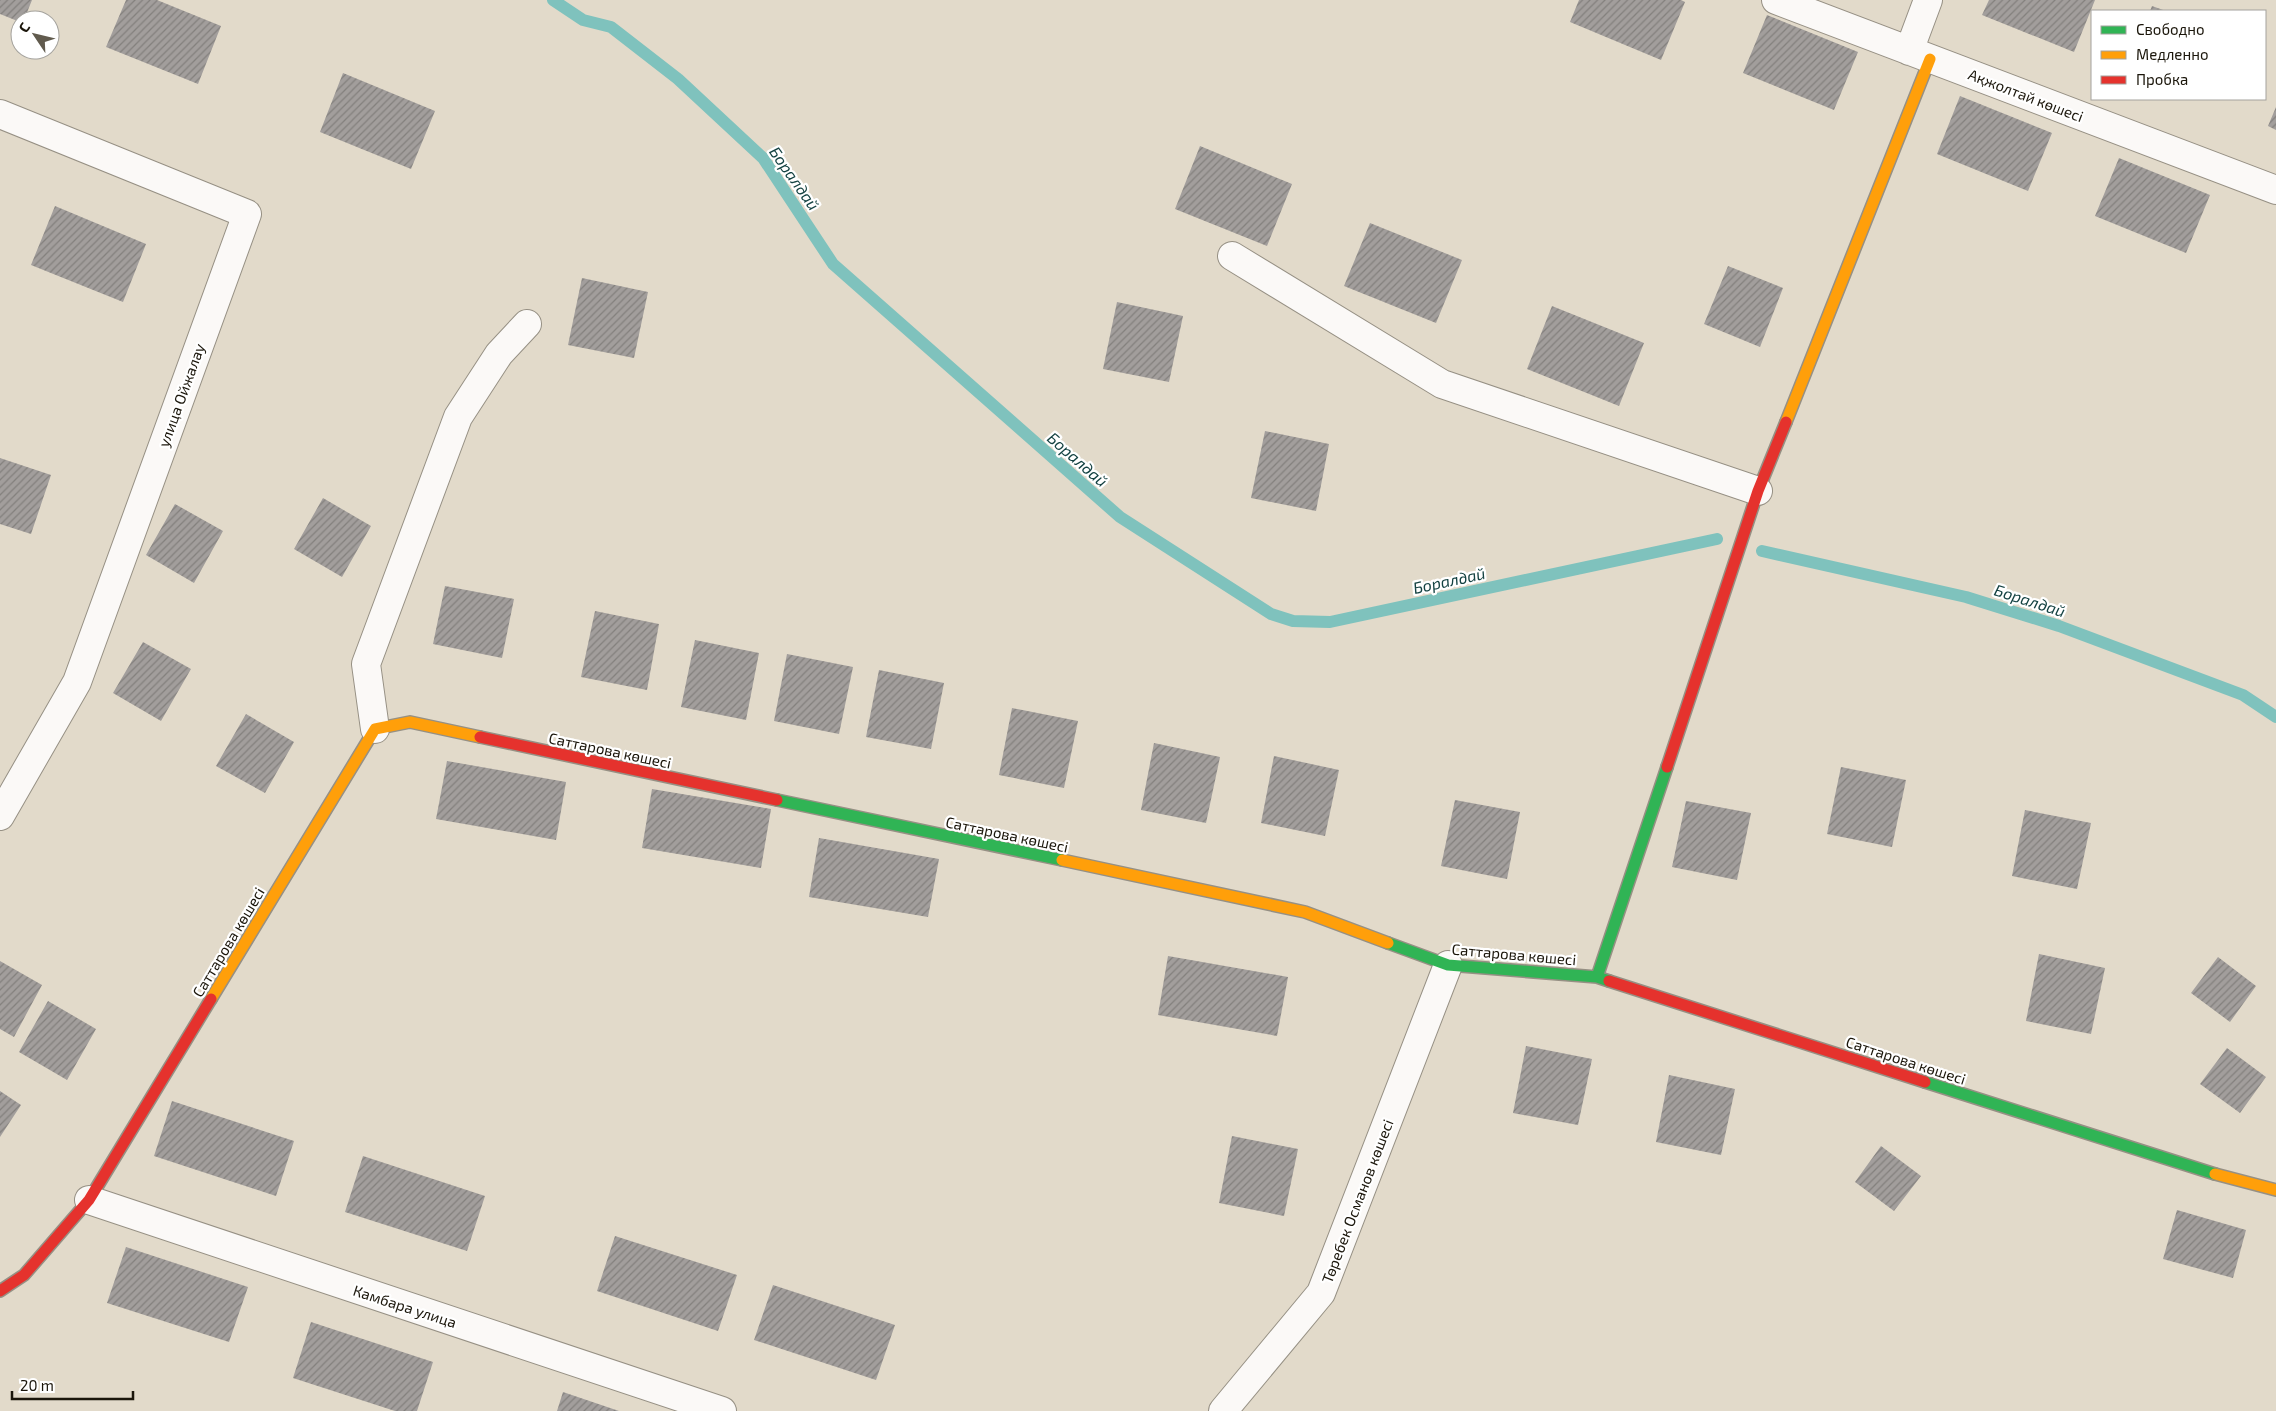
<svg xmlns="http://www.w3.org/2000/svg" width="2276" height="1411" font-family="'Exo 2',sans-serif">
<defs>
<pattern id="building-hatch" width="6" height="6" patternUnits="userSpaceOnUse" patternTransform="scale(1.25)"><rect width="6" height="6" fill="#a29e9c"/><path d="M-1 1l2-2M0 6l6-6M5 7l2-2" fill="none" stroke="#83807d"/></pattern>
</defs>
<rect width="100%" height="100%" fill="#e2daca"/>
<g fill="none" stroke-linecap="round" stroke-linejoin="round">
<path stroke="#7fc2bd" stroke-width="12" d="M553,0l30,20 28,7 67,52 85,79 70,106 287,253 151,97 22,7 37,1 387,-83
M1762,551l204,46 93,29 184,69 33,22"/>
</g>
<path fill="url(#building-hatch)" d="M0,0h32l-8,20h-4v2l-20,-8z
M126,0h31l64,26 -23,58 -92,-37z
M1579,0h102l4,2 -24,58 -91,-38z
M1989,0h106l-21,52 -92,-37z
M2152,6l14,5h-16z
M1767,15l91,37 -24,58 -91,-37z
M343,73l92,38 -24,58 -91,-37z
M1960,96l92,37 -24,58 -91,-37z
M2276,107v23l-8,-4z
M1200,146l92,38 -25,62 -92,-37z
M2119,158l91,37 -24,58 -91,-37z
M55,206l91,38 -23,58 -92,-37z
M1370,223l92,37 -26,63 -92,-37z
M1728,266l55,22 -23,59 -56,-23z
M582,278l66,14 -14,66 -66,-13z
M1117,302l66,14 -14,66 -66,-13z
M1552,306l92,37 -25,63 -92,-37z
M1265,431l64,13 -13,67 -65,-13z
M0,458l51,17 -20,59 -31,-10z
M323,498l48,28 -29,51 -48,-28z
M175,504l48,27 -29,52 -48,-28z
M445,586l69,13 -12,59 -69,-14z
M595,611l64,13 -12,66 -66,-13z
M695,640l64,13 -13,67 -65,-13z
M143,642l48,27 -30,52 -48,-28z
M787,654l66,13 -14,67 -65,-13z
M879,670l65,13 -13,66 -65,-12z
M1012,708l66,13 -14,67 -65,-13z
M246,714l48,28 -29,51 -49,-27z
M1154,743l66,14 -14,66 -65,-13z
M1274,756l65,14 -14,66 -64,-13z
M447,761l119,21 -10,58 -120,-21z
M1841,767l65,13 -14,67 -65,-13z
M652,789l119,20 -10,59 -119,-20z
M1455,800l65,12 -13,67 -66,-13z
M1686,801l65,12 -14,67 -65,-13z
M2025,810l66,13 -14,66 -65,-13z
M819,838l120,21 -11,58 -119,-20z
M2039,954l66,14 -14,66 -65,-13z
M1168,956l120,21 -11,59 -119,-21z
M2218,957l38,29 -26,36 -39,-29z
M0,961l42,24 -28,52 -14,-8z
M48,1001l48,28 -29,51 -48,-28z
M1526,1046l66,13 -14,66 -65,-12z
M2227,1048l39,29 -26,36 -40,-29z
M1669,1075l66,14 -14,66 -65,-13z
M0,1091l21,14 -21,32z
M172,1101l122,40 -18,55 -122,-40z
M1232,1136l66,13 -14,67 -65,-13z
M1881,1146l40,30 -27,35 -39,-29z
M363,1156l122,40 -18,55 -122,-39z
M2177,1210l69,20 -13,48 -70,-19z
M615,1236l122,39 -19,56 -121,-40z
M126,1247l122,40 -19,55 -122,-39z
M773,1285l122,40 -19,55 -122,-40z
M311,1322l122,40 -16,49h-22l-102,-33z
M563,1392l56,19h-62z"/>
<g fill="none" stroke-linecap="round" stroke-linejoin="round">
<defs>
<path id="street" d="M1776,0l500,190
M1909,51l19,-51
M0,114l247,100 -170,468 -77,134
M1232,256l210,128 316,107
M375,729l-9,-65 92,-247 41,-63 28,-30
M89,1200l633,211
M1223,1411l98,-118 127,-328"/>
<path id="fast" d="M777,800l285,60
M1388,943l60,22 149,12 12,4
M1597,977l70,-210
M1925,1082l290,92"/>
<path id="slow" d="M1786,422l144,-363
M1062,860l243,52 83,31
M211,999l164,-270 35,-7 70,15
M2215,1174l61,16"/>
<path id="jam" d="M480,737l297,63
M1667,767l91,-276 28,-69
M1609,981l316,101
M0,1291l24,-16 65,-75 122,-201"/>
</defs>
<use href="#street" stroke="#969084" stroke-width="30"/>
<use href="#fast" stroke="#969084" stroke-width="14"/>
<use href="#slow" stroke="#969084" stroke-width="14"/>
<use href="#jam" stroke="#969084" stroke-width="14"/>
<use href="#street" stroke="#fbf9f7" stroke-width="28"/>
<use href="#fast" stroke="#30b455" stroke-width="11"/>
<use href="#slow" stroke="#ff9f0a" stroke-width="11"/>
<use href="#jam" stroke="#e5322d" stroke-width="11"/>
</g>
<g text-anchor="middle" dominant-baseline="central" stroke-width="4.5" stroke-linejoin="round" paint-order="stroke">
<g font-size="15" fill="#1b160b" stroke="#fff">
<text transform="translate(2026 95) rotate(21)">Ақжолтай көшесі</text>
<text transform="translate(181 395) rotate(-70)">улица Ойжалау</text>
<text transform="translate(610 750) rotate(12)">Саттарова көшесі</text>
<text transform="translate(1007 834) rotate(12)">Саттарова көшесі</text>
<text transform="translate(228 942) rotate(-59)">Саттарова көшесі</text>
<text transform="translate(1514 954) rotate(5)">Саттарова көшесі</text>
<text transform="translate(1906 1060) rotate(18)">Саттарова көшесі</text>
<text transform="translate(1357 1201) rotate(-69)">Төребек Османов көшесі</text>
<text transform="translate(405 1306) rotate(18)">Камбара улица</text>
</g>
<g font-size="16" font-style="italic" fill="#144242" stroke="#fff">
<text transform="translate(795 178) rotate(55)">Боралдай</text>
<text transform="translate(1078 459) rotate(41)">Боралдай</text>
<text transform="translate(1449 580) rotate(-12)">Боралдай</text>
<text transform="translate(2030 600) rotate(18)">Боралдай</text>
</g>
</g>
<rect x="2091" y="10" width="175" height="90" fill="#ffffff" stroke="#a4a29d"/>
<rect x="2101" y="26" width="25" height="8" fill="#30b455" stroke="#a4a29d"/>
<text x="2136" y="35" font-size="15" fill="#1b160b">Свободно</text>
<rect x="2101" y="51" width="25" height="8" fill="#ff9f0a" stroke="#a4a29d"/>
<text x="2136" y="60" font-size="15" fill="#1b160b">Медленно</text>
<rect x="2101" y="76" width="25" height="8" fill="#e5322d" stroke="#a4a29d"/>
<text x="2136" y="85" font-size="15" fill="#1b160b">Пробка</text>
<g transform="translate(35 35) rotate(305)"><circle r="24" fill="#ffffff" stroke="#a4a29d"/>
<path d="M0-4L9 19L0 12L-9 19Z" fill="#615b4e"/>
<text y="-8" font-size="14" font-weight="bold" text-anchor="middle" fill="#1b160b">С</text>
</g>
<path d="M12 1391v8h121v-8" fill="none" stroke="#1b160b" stroke-width="2.5"/>
<text x="20" y="1391" font-size="15" fill="#1b160b" stroke="#ffffff" stroke-width="4" paint-order="stroke">20 m</text>
</svg>
